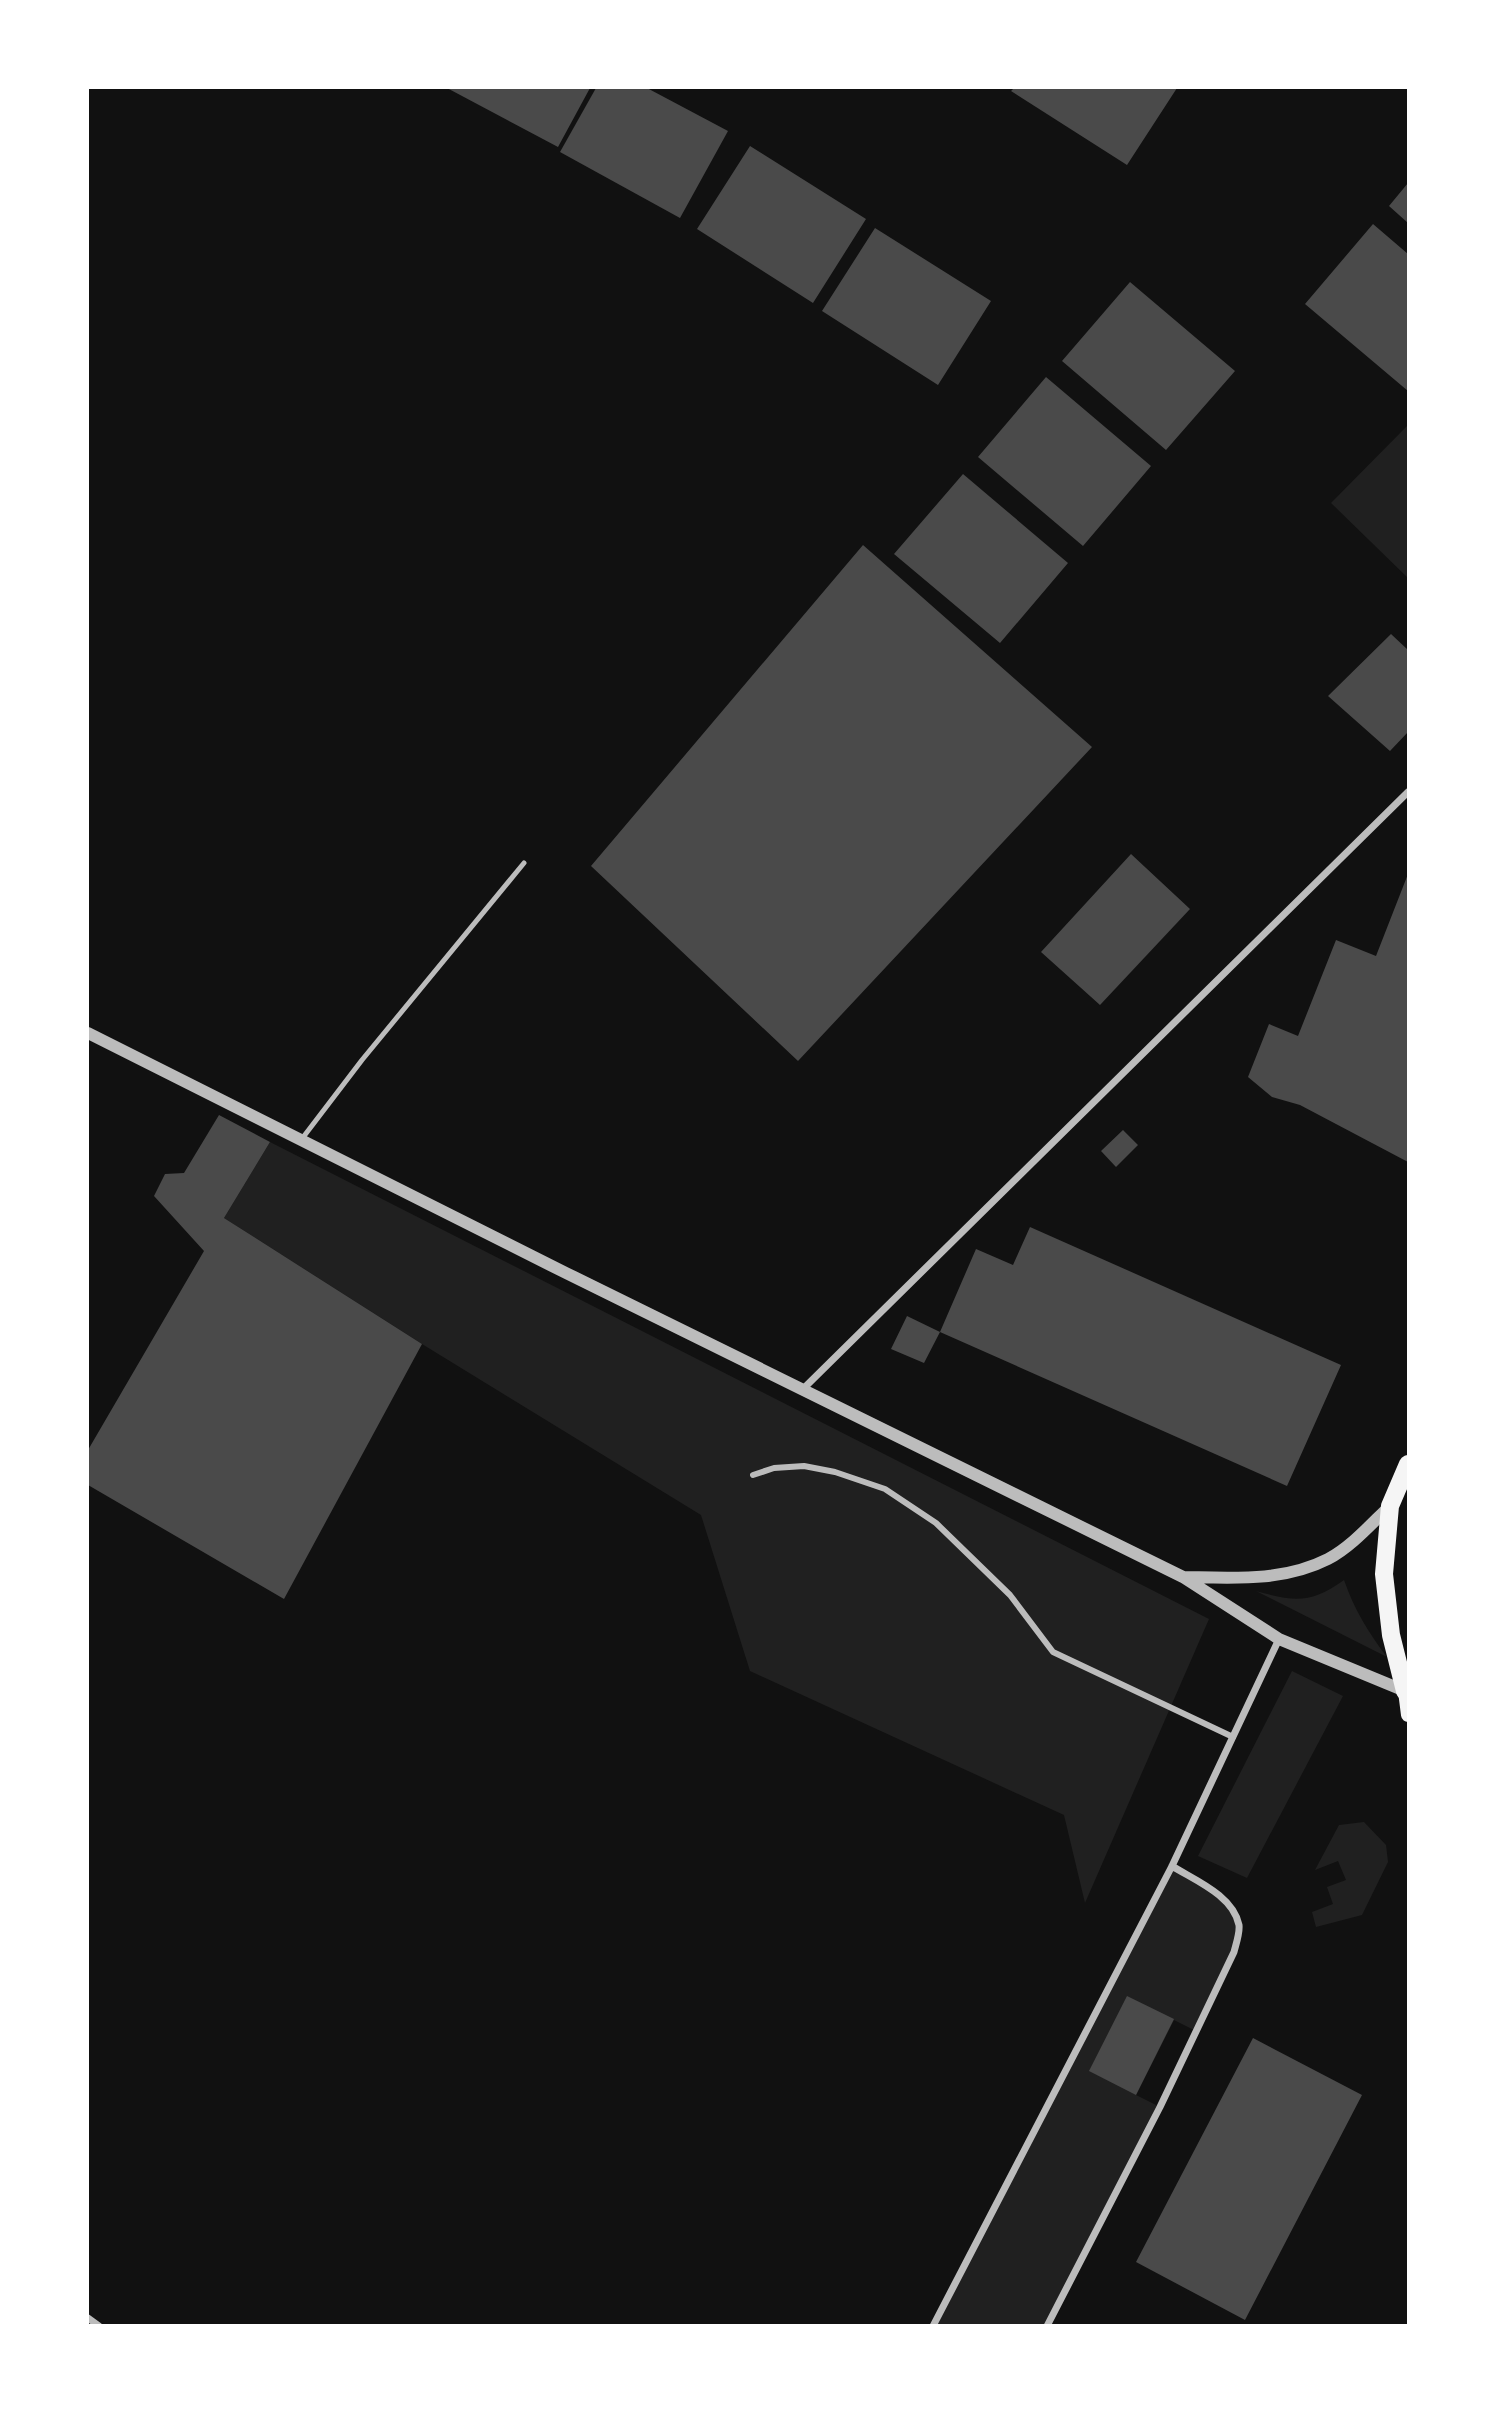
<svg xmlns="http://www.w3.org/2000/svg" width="1496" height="2413" font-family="'Public Sans',sans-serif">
<rect width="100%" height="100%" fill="#111"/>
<path fill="#202020" d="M1408,425v153l-77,-75z
M270,1142l939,477 -124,284 -21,-88 -314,-144 -49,-156 -279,-171 -198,-126z
M1344,1580c10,29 24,52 43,77l-131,-66c39,11 54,13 88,-11z
M1292,1671l51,25 -96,182 -49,-22z
M1364,1822l22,23 2,17 -26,53 -46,12 -4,-15 21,-8 -6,-17 19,-7 -8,-19 -23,9 24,-45z
M1172,1866l45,28 23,32 -6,26 -38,79 -22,-11 -38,75 24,12 -113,218 -114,1z"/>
<path fill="#4a4a4a" d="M447,88h143l-32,59z
M596,88h51l81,43 -48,87 -120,-66z
M1014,88h163l-50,77 -116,-74z
M750,146l116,73 -53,84 -116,-74z
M1408,183v40l-19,-17z
M1373,224l35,30v137l-103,-87z
M875,228l116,73 -53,84 -116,-74z
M1130,282l105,89 -69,79 -104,-89z
M1046,377l105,89 -68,80 -105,-89z
M963,474l105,89 -68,80 -106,-89z
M863,545l229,202 -294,314 -207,-195z
M1391,634l17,16v82l-18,19 -62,-55z
M1131,854l59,55 -90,96 -59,-53z
M1408,874v288l-108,-57 -28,-8 -24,-20 21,-53 29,12 38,-96 40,16z
M219,1115l51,27 -46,76 198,126 -138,255 -196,-114v-35l116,-199 -50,-55 11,-22 19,-1z
M1123,1130l15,15 -22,22 -15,-16z
M1030,1227l311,138 -54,121 -347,-154 36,-83 37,16z
M907,1316l33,16 -16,31 -33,-14z
M1127,1996l47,23 -38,76 -47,-24z
M1253,2038l109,57 -117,225 -109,-58z"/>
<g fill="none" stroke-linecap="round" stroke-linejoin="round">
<path stroke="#bcbcbc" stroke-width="5" d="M301,1140l61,-80 162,-197"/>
<path stroke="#bcbcbc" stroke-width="6" d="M753,1475l21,-7 30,-2 31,6 50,17 51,34 74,72 43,57 180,85"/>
<path stroke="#bcbcbc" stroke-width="7" d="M803,1389l605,-597
M88,2318l11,8
M933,2326l239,-460 107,-227
M1047,2326l113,-219 74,-155c2,-8 6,-19 5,-27 -6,-30 -45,-45 -67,-59"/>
<path stroke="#bcbcbc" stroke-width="12" d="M88,1033l478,240 617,304 96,62 126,52
M1184,1577c49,1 99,5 144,-18 23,-12 43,-35 62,-53"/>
<path stroke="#f5f5f5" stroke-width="14" d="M1405,1691l3,24"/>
<path stroke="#f5f5f5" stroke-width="18" d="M1408,1464l-18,42 -6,68 7,61 14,56 3,1"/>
</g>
<rect width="1496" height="2413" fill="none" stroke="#ffffff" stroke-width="178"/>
</svg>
